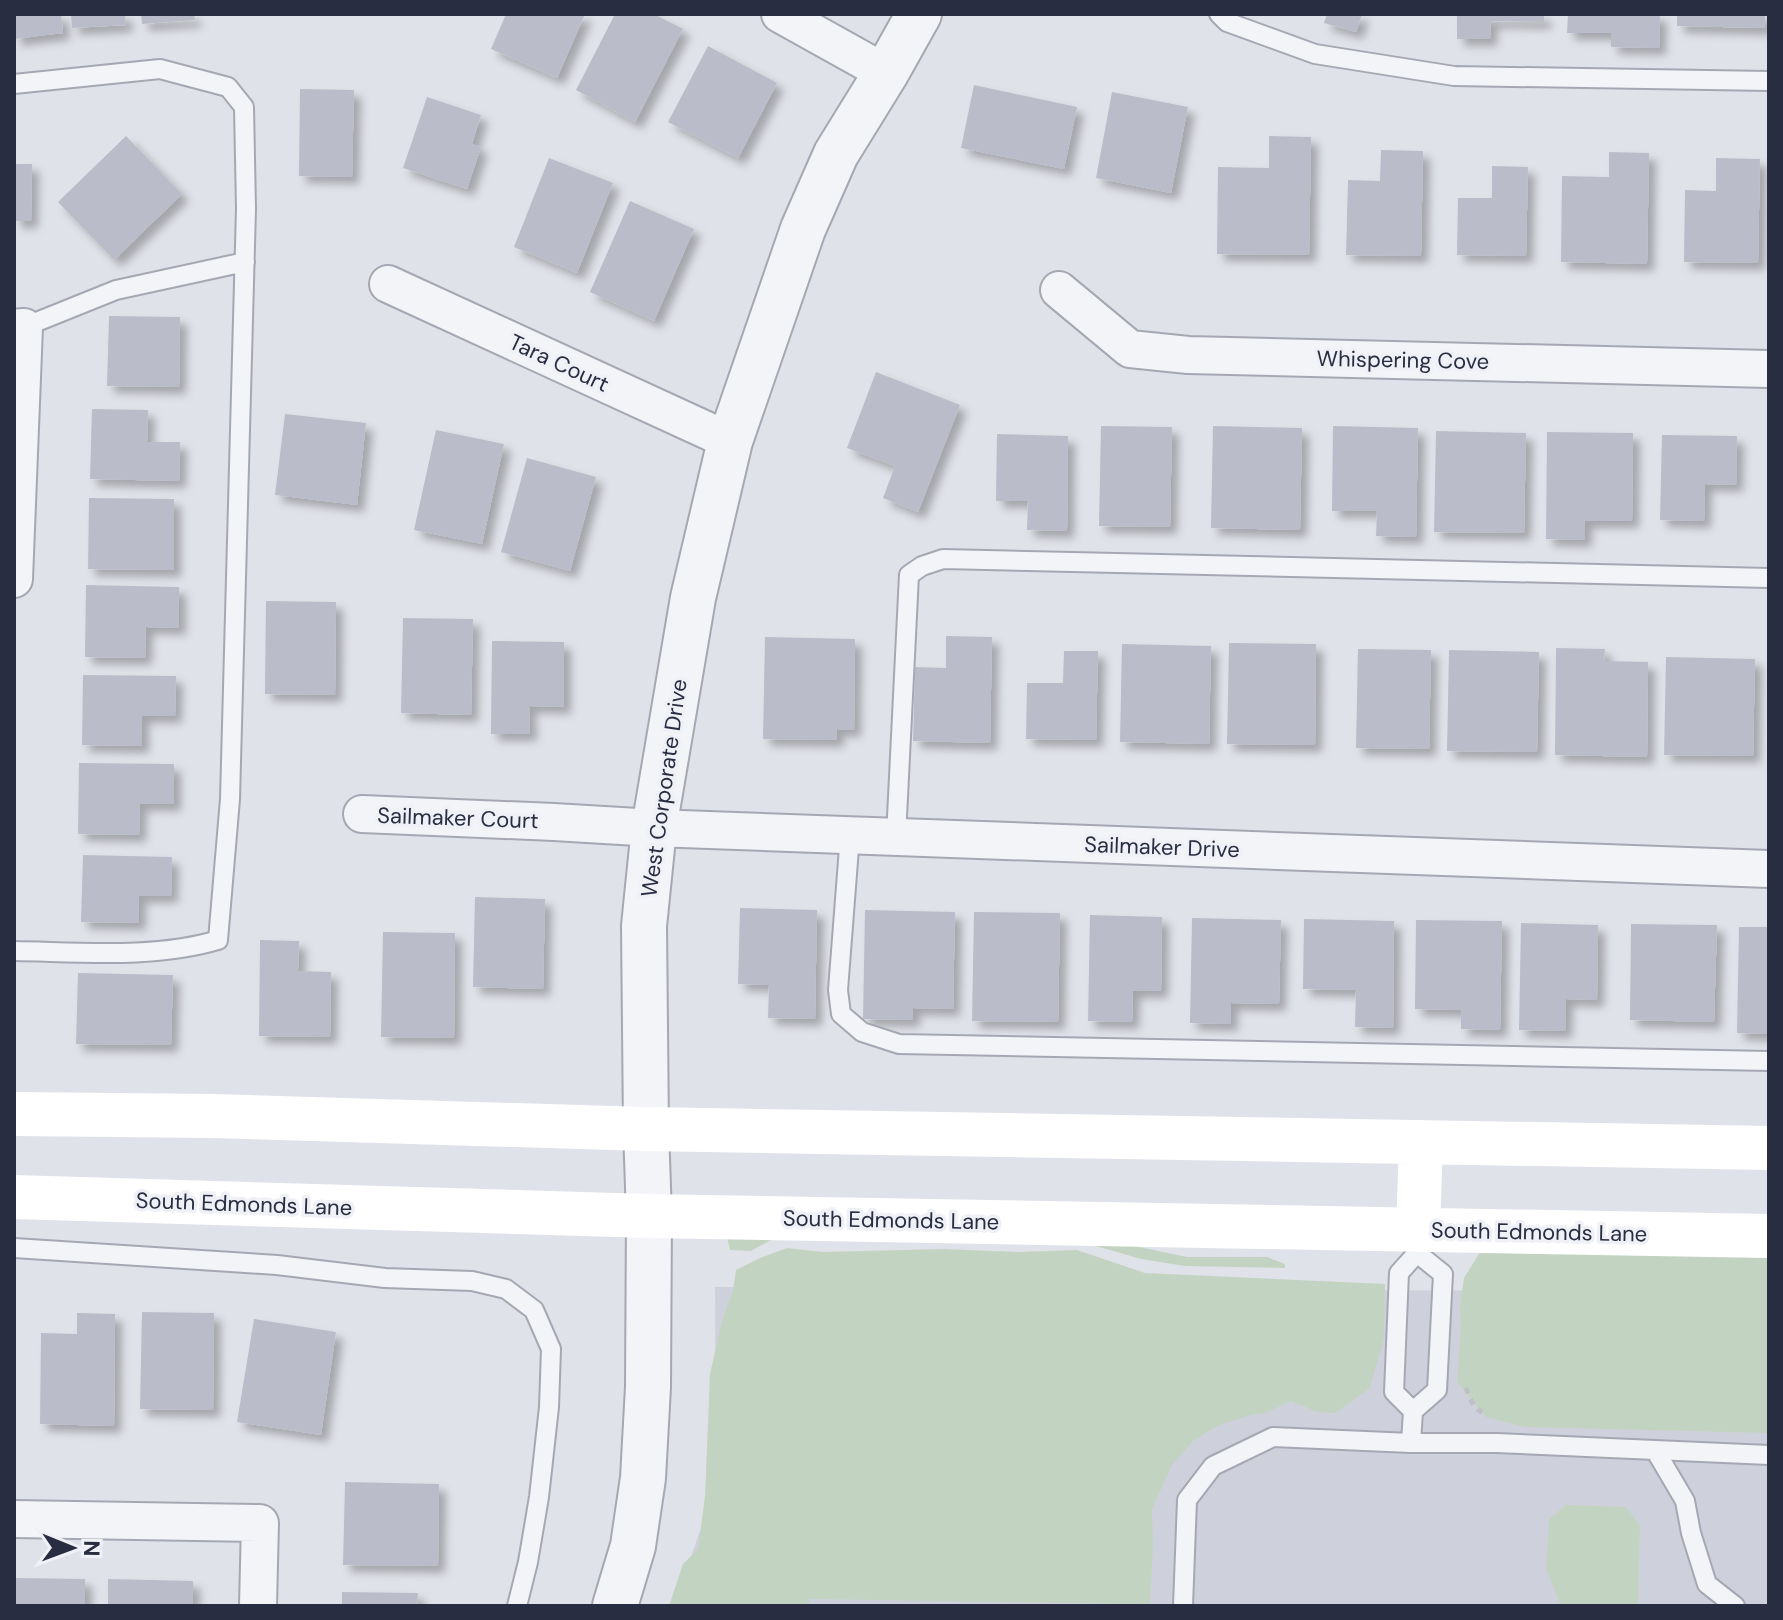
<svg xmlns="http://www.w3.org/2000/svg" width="1783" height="1620" font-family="'DM Sans',sans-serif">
<defs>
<filter id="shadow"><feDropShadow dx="7" dy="7" stdDeviation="4" flood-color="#0004"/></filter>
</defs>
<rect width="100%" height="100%" fill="#e0e2e9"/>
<path fill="#ced1db" d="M715,1287l1054,5v314h-1096l43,-119z"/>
<path fill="#c2d4c1" d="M735,1229l333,3 119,25h80l18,7v4l-100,-2 -44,-7 -59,-17 -149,-4 -36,3 -115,-7 -31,17 -21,-1 -3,-14z
M787,1248l36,4 120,-3 75,3 59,-2 68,23 240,11 -1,56 -15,49 -34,24 -18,-1 -26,-11 -26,12 -14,2 -32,10 -26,16 -21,24 -20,44 1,37 -3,60h-15l-1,-2 -324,-5 -2,7h-139l14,-42 15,-15 7,-53 5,-122 12,-53 11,-30 3,-21 24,-12z
M1482,1249h287v184l-244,-6 -39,-10 -29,-35 4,-56 -1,-18 4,-30z
M1566,1505l60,2 14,19 -2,80h-77l-15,-38 3,-49z"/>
<path fill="#babdc9" filter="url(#shadow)" d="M14,14h47l2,19 -49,6z
M71,14h54l1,11 -54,3z
M141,14h53l1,6 -53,4z
M506,14h79l-28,64 -66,-29z
M615,14h39l29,15 -48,93 -59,-32z
M1327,14h35l-6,18 -32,-9z
M1457,14h87v8l-53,-1 -1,18h-33z
M1568,14h92l-1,34 -48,-1v-14h-44z
M1677,14h88v14l-88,-2z
M708,46l69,37 -39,75 -70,-36z
M974,85l103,22 -13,62 -103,-21z
M300,89l54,1 -2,87 -53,-1z
M1112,92l76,15 -17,86 -75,-15z
M427,97l54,18 -9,29 9,3 -14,42 -64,-21z
M126,136l56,58 -68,66 -56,-58z
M1269,136l42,1 -2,118 -92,-1 1,-87 51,1z
M1381,150l42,1 -2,105 -75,-1 2,-75 32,1z
M1609,152l40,1 -2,111 -86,-2 1,-86 47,1z
M549,158l64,25 -36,90 -63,-26z
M1716,158l44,1 -2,104 -74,-1 1,-72 31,1z
M14,164h18l-1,57h-17z
M1492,166l36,1 -2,89 -69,-1 1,-57h34z
M630,201l64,28 -40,92 -64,-29z
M109,316l71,1 -1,70 -72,-1z
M876,372l84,33 -42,107 -35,-14 12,-32 -48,-18z
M92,409l56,1 -1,32h33l-1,39 -89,-2z
M285,414l81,9 -9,82 -82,-10z
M1101,426l71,1 -2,100 -71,-1z
M1213,426l89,2 -2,102 -89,-2z
M1333,426l85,2 -2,109 -40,-1 1,-25h-45z
M436,430l68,14 -22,100 -68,-14z
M1436,431l90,2 -2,100 -90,-1z
M1547,432l86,1 -1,88h-47v19l-39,-1z
M997,434l71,2 -1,95 -40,-1 1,-29h-32z
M1662,435l75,1 -1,49 -31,-1 -1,37 -44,-1z
M527,458l69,19 -26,94 -69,-19z
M89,498l85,1v71l-86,-1z
M86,585l93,2v41l-33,-1 -1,31 -60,-1z
M266,601l70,1 -1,93 -70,-1z
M403,618l70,1 -2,96 -70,-2z
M946,636l46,1 -2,106 -77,-2 2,-74 31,1z
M765,637l90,2 -1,91 -17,-1v11l-74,-1z
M492,641l72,1v65l-35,-1 1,28h-39z
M1229,643l87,1 -1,101 -88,-1z
M1122,644l89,2 -2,98 -89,-2z
M1556,648l49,1 -1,12 44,1 -1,95 -92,-2z
M1358,649l73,1 -2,99 -73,-1z
M1449,650l90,2 -2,100 -90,-1z
M1064,651h34l-2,89 -70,-1 1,-56h36z
M1666,657l89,2 -2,97 -89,-1z
M83,675l93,1 -1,40h-33v30l-60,-1z
M79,763l95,1v40h-34l-1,31 -61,-1z
M83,855l89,2 -1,39h-32v27l-58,-1z
M475,897l70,2 -2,90 -70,-2z
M740,908l77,2 -2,109 -47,-1 1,-33 -31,-1z
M865,910l90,2 -2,97 -40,-1v12l-50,-1z
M974,912l86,1 -2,109 -86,-1z
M1090,915l72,2 -1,74h-28l-1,31 -44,-1z
M1192,918l89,2 -2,84 -48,-1v21l-41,-1z
M1304,919l90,2 -1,107 -38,-1 1,-37 -53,-1z
M1416,920l86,1 -2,109 -39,-1v-19l-46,-1z
M1521,923l77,2 -1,75 -31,-1 -1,32 -46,-1z
M1631,924l86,1 -3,97 -84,-2z
M1739,927h30v107l-32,-1z
M383,932l72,1 -1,105 -73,-1z
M260,940l39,1 -1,30 33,1 -1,65 -71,-1z
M78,973l95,2 -2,70 -95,-1z
M142,1312l72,1 -1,97 -73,-1z
M77,1313l38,1 -1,112 -74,-2 1,-91 36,1z
M254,1319l82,13 -15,103 -84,-13z
M345,1482l94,2 -1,82 -95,-1z
M14,1578l71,1v27h-71z
M108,1579l85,2v25h-85z
M342,1592l76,1 -1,13h-75z"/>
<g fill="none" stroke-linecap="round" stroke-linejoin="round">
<defs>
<path id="service" d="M1219,14l8,8 88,32 139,22 315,5
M14,84l146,-15 68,18 16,20 2,102 -16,590 -12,141c-63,19 -139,12 -204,11
M24,327l92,-37 129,-28
M850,835l-12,155 3,24 21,18 37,12 870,17
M896,837l13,-262 13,-9 21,-7 826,19
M14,1248l263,17 108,13 87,3 34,8 28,21 17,39 -2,58 -10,90 -11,65 -11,44
M1417,1253l26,21 -6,116 -24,21 -2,32h85l273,12
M1413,1411l-19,-19 5,-119 18,-20 1,-12
M1655,1450l30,51 6,32 16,51 28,22
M1183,1606l4,-106 26,-34 60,-29 138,6"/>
<path id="minor" d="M780,14l106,59
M388,284l342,157
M1059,290l71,59 58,6 581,14
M14,328l10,-1 -10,252
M362,814l192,8 100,6 1115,41
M14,1519l246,4 -2,83"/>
<path id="tertiary" d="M615,1606l18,-60 10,-68 5,-91 1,-171 -3,-87 -2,-203 10,-98 39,-230 37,-157 73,-212 33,-75 50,-81 33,-59"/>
</defs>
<use href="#service" stroke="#a5a8b3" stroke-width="22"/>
<use href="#minor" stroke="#a5a8b3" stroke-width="40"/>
<use href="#tertiary" stroke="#a5a8b3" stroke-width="48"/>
<path stroke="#bec0c8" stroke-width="5" stroke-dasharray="6 6" stroke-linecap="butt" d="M1466,1388c4,11 8,22 20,26"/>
<use href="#service" stroke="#f3f4f7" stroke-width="18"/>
<use href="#minor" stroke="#f3f4f7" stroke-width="36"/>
<use href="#tertiary" stroke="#f3f4f7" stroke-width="44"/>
<path stroke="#fff" stroke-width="44" d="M14,1114l198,2 434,13 1123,19
M14,1197l635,19 1120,20
M1418,1230l3,-88"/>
</g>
<g text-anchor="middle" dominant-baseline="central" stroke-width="7" stroke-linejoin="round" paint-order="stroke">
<g font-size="22" fill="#282d41" stroke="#eff1f7">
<text transform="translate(1403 360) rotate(1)">Whispering Cove</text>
<text transform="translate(559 363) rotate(25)">Tara Court</text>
<text transform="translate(664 788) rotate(-82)">West Corporate Drive</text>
<text transform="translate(458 818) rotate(2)">Sailmaker Court</text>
<text transform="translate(1162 847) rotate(2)">Sailmaker Drive</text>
<text transform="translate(244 1204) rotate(2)">South Edmonds Lane</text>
<text transform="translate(891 1220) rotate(1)">South Edmonds Lane</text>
<text transform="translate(1539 1232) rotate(1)">South Edmonds Lane</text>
</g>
</g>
<rect width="1783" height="1620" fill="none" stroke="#282d41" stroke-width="32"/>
<g transform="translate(72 1548) rotate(91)" stroke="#eff1f7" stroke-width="6" paint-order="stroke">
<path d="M0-6L14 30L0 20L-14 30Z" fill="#282d41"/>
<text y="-12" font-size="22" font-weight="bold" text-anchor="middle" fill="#282d41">N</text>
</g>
</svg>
